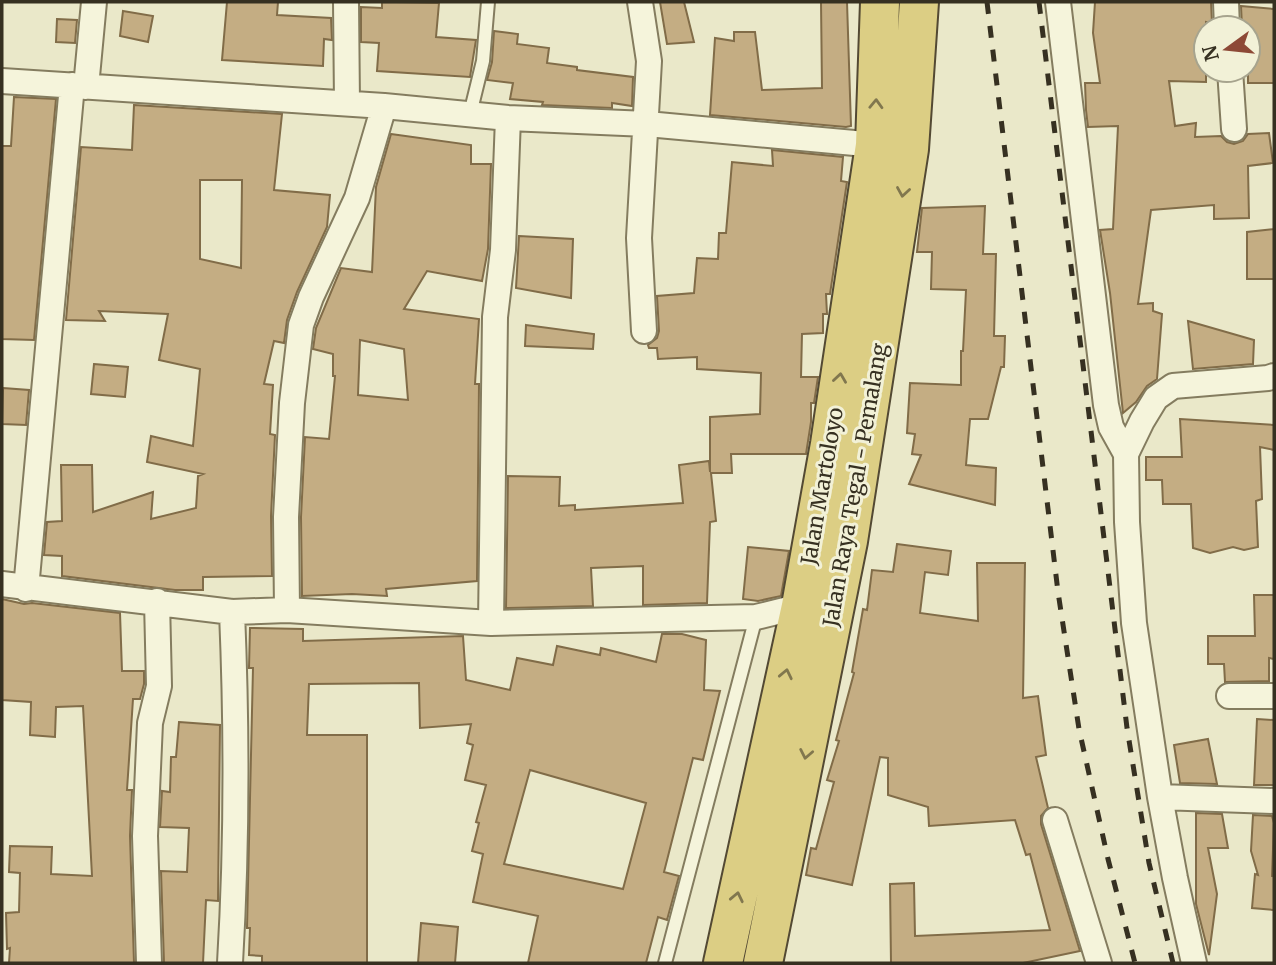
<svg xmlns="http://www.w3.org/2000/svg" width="1276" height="965" font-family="Merriweather,serif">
<rect width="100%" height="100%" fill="#eae8c9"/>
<path fill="#c4ad83" stroke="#816c48" stroke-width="2" fill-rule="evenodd" d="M227,2h51l-1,13 54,3 1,22 -8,-1 -1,27 -101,-6z
M382,2l57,1 -3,34 40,3 -6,37 -93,-6 2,-28 -18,-1v-35l21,1z
M660,2h24l10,40 -27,2z
M821,2h26l4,124 -5,1 -136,-12 5,-77 19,3v-9h21l7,58 60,-2z
M1095,2h116l1,21 -6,-1v60l-37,-1 6,45 21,-3 -1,14 26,-1 6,6 7,2 9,-3 5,-7 21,-1 4,30 -25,3 1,52 -35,1v-14l-63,5 -13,94 15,-1v8l9,3 -5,65 -10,7 -11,16 -13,11 -13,-120 -10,-63 13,-1 5,-103 -30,1 -2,-17 -1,-27h15l-7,-50z
M1241,6l33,3v74h-26v-56h-6z
M123,11l30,5 -5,26 -28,-6z
M57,19l20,1 -2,23 -19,-1z
M494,31l24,3 -1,10 32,4 -2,15 30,4v3l56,7 -1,29 -20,-3v5l-70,-3 1,-3 -33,-3 3,-16 -26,-3 5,-18z
M14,97l42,2 -22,241 -32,-1v-193h9z
M134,105l148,9 -8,76 56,5 -3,32 -30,65 -10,28 -3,23 -10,-2 -10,43 9,1 -3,49 5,1 -4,81 1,60 -69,1v13h-28l-113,-14v-20l-18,-1 3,-33 15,-1 -1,-56h31l1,47 60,-20 -2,27 45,-11 2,-32 5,-2 -56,-12 4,-26 42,10 7,-77 -41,-9 9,-46 -69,-3 6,10 -39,-1 15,-173 51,3zM200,180h42l-1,88 -41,-9z
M391,134l80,11v19h20l-3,85 -6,32 -55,-10 -23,38 75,10 -4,65h4l-2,197 -91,8 1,7 -35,-2 -50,2 -1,-79 4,-80 24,2 6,-63h-2v-22l-20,-5 3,-21 25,-60 31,4 4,-85zM360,340l44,9 4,51 -50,-5z
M772,150l71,7 -2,24 6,1 -17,112h-4l1,20h-4v19l-21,1 -1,43h17l-4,26h-3v19l-5,32h-75l1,19h-21l5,48 -6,1 -3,81 -64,2v-39l-52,2 2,38 -87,2 2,-132 52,1 -1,29 16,-1v5l108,-7 -4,-38 30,-4 1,11v-55l50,-3 1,-41 -64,-4v-12l-39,2 -1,-11h-8l-1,-3 9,-7 2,-7 -2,-35 37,-3 3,-35 21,1 1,-26h7l6,-71 41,4z
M985,206l-2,48h13l-2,82h11l-1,31h-3l-13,52h-18l-4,46 30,3 -1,37 -86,-21 12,-29 -9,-1 3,-20 -8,-1 3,-50 51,2v-34h2l3,-61 -35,-1 1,-37h-15l5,-44z
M1274,229v50h-27v-47z
M519,236l54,3 -2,59 -55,-10z
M1188,321l66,19 -1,24 -60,5z
M526,325l68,9 -1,15 -68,-3z
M94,364l34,3 -3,30 -34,-3z
M3,388l26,2 -3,35 -24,-1z
M1180,419l94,6v25l-14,-3 2,52 -6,2 2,46 -14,3 -11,-3 -23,6 -17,-5 -2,-44h-28l-1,-24h-16v-23h36z
M897,544l54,7 -3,24 -23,-3 -5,41 58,8 -1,-58h48l-2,135 15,-2 8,59 -10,2 12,51 -7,8v8l39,127 -57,12h-132l-1,-79 24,-1 1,53 135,-6 -20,-76 -4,1 -11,-35 -86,6 -1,-19 -40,-12v-37l-8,-1 -28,128 -46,-10 5,-27 5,1 18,-67 -7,-2 12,-39 -3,-1 18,-67 -2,-1 11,-63 4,1 5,-40 21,2z
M748,547l41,4 -8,45 -23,5 -15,-2z
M1254,595h20v64l-5,-1v23l-44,1 -1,-18h-16v-28h47z
M2,599l22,5 8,-1 88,10 2,58h22v13l-4,15h-7l-6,91h5l-2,46 4,127h-125l1,-15 -3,1 -1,-36 13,-1 1,-39 -11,-1 1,-26 42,1 -1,27 41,2 -9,-170 -27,1 -1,30 -25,-2 1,-33 -29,-2z
M250,628l53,1v12l160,-5 3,44 44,10 7,-32 36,7 4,-19 43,9 1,-7 55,14 6,-28h20l24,6 -2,50 16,1 -17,69 -10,-2 -29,114 15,4 -12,44 -9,-3 -12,46h-118l10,-47 -65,-14 10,-48 -11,-3 7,-28 -3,-1 10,-37 -21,-5 8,-35 -6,-2 4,-19 -51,4 -1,-45 -110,1 -2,51h60v228h-105v-7l-13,-1 1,-27h-3l6,-260h-4zM530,770l116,33 -23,86 -119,-25z
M1257,719l17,1v65h-20z
M179,722l41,3 -2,176 -12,-1 -3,63h-39l-3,-92 26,1 2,-44 -29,-1 2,-36 8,1 1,-35h5z
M1208,739l9,45 -37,-1 -6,-38z
M1196,813l26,1 6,34h-20l9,46 -8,61 -13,-51z
M1253,815l19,1 2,7 -2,53h2v34l-22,-2 3,-34 3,1 -7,-24z
M421,923l37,4 -3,36h-37z"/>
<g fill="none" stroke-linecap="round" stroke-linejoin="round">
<defs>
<path id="service" d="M470,114l13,-53 5,-59
M665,963l91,-346"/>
<path id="minor" d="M346,2l1,101
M640,2l9,59 -10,177 5,93
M1058,2l48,403 5,22 15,27
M1226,2l1,26
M1230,70l4,59
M2,81l382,25 124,12 139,6 240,22
M86,87l8,-85
M2,584l230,28 55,-2 204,13 265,-6 45,-11
M26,589l46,-504
M287,610l-1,-93 6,-114 9,-78 10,-28 46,-99 27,-92
M491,623l4,-306 8,-67 5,-132
M1229,696h45
M1160,797l114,4
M1055,820l44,143
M149,963l-4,-127 5,-113 9,-37 -2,-85
M230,963c7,-117 7,-233 2,-351
M1194,963l-19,-85 -15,-81 -26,-174 -7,-101 -1,-68 16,-33 14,-23 17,-12 95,-8 6,-2"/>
<path id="trunk" d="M723,963l78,-357 29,-162 45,-299 5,-143
M763,963l85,-422 61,-392 10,-147"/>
</defs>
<use href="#service" stroke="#847c5f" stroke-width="16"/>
<use href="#minor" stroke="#847c5f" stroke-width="28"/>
<use href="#trunk" stroke="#534933" stroke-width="42"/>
<use href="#service" stroke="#f5f4db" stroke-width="12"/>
<use href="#minor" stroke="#f5f4db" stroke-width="24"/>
<use href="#trunk" stroke="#dcce84" stroke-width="38"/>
<path stroke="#363021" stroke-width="5" stroke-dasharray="12 12" stroke-linecap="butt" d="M987,2l71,590 21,137 29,130 27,104
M1039,2l88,726 22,135 24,100"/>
</g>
<defs><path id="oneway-chevron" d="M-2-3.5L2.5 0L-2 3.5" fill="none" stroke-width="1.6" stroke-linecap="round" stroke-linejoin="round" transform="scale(1.75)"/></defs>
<g stroke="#81774e">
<use href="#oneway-chevron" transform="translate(876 104) rotate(-88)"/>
<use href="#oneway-chevron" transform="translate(903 192) rotate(99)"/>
<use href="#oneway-chevron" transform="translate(840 378) rotate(-82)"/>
<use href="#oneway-chevron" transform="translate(786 674) rotate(-78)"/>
<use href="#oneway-chevron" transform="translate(806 754) rotate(101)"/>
<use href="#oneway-chevron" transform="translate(737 897) rotate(-78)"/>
</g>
<g text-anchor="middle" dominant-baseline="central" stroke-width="6" stroke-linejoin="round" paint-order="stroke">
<g font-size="21" fill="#363021" stroke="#f2f1d7">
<text transform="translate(855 485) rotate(-80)">Jalan Raya Tegal - Pemalang</text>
<text transform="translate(822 486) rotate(-80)">Jalan Martoloyo</text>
</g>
</g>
<rect width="1276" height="965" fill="none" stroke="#363021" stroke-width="7"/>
<g transform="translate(1227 49) rotate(255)"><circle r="33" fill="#f2f1d7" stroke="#a7a48e" stroke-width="2"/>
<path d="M0-5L12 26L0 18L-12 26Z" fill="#8d4936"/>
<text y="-10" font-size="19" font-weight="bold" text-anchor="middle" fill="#363021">N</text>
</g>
</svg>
